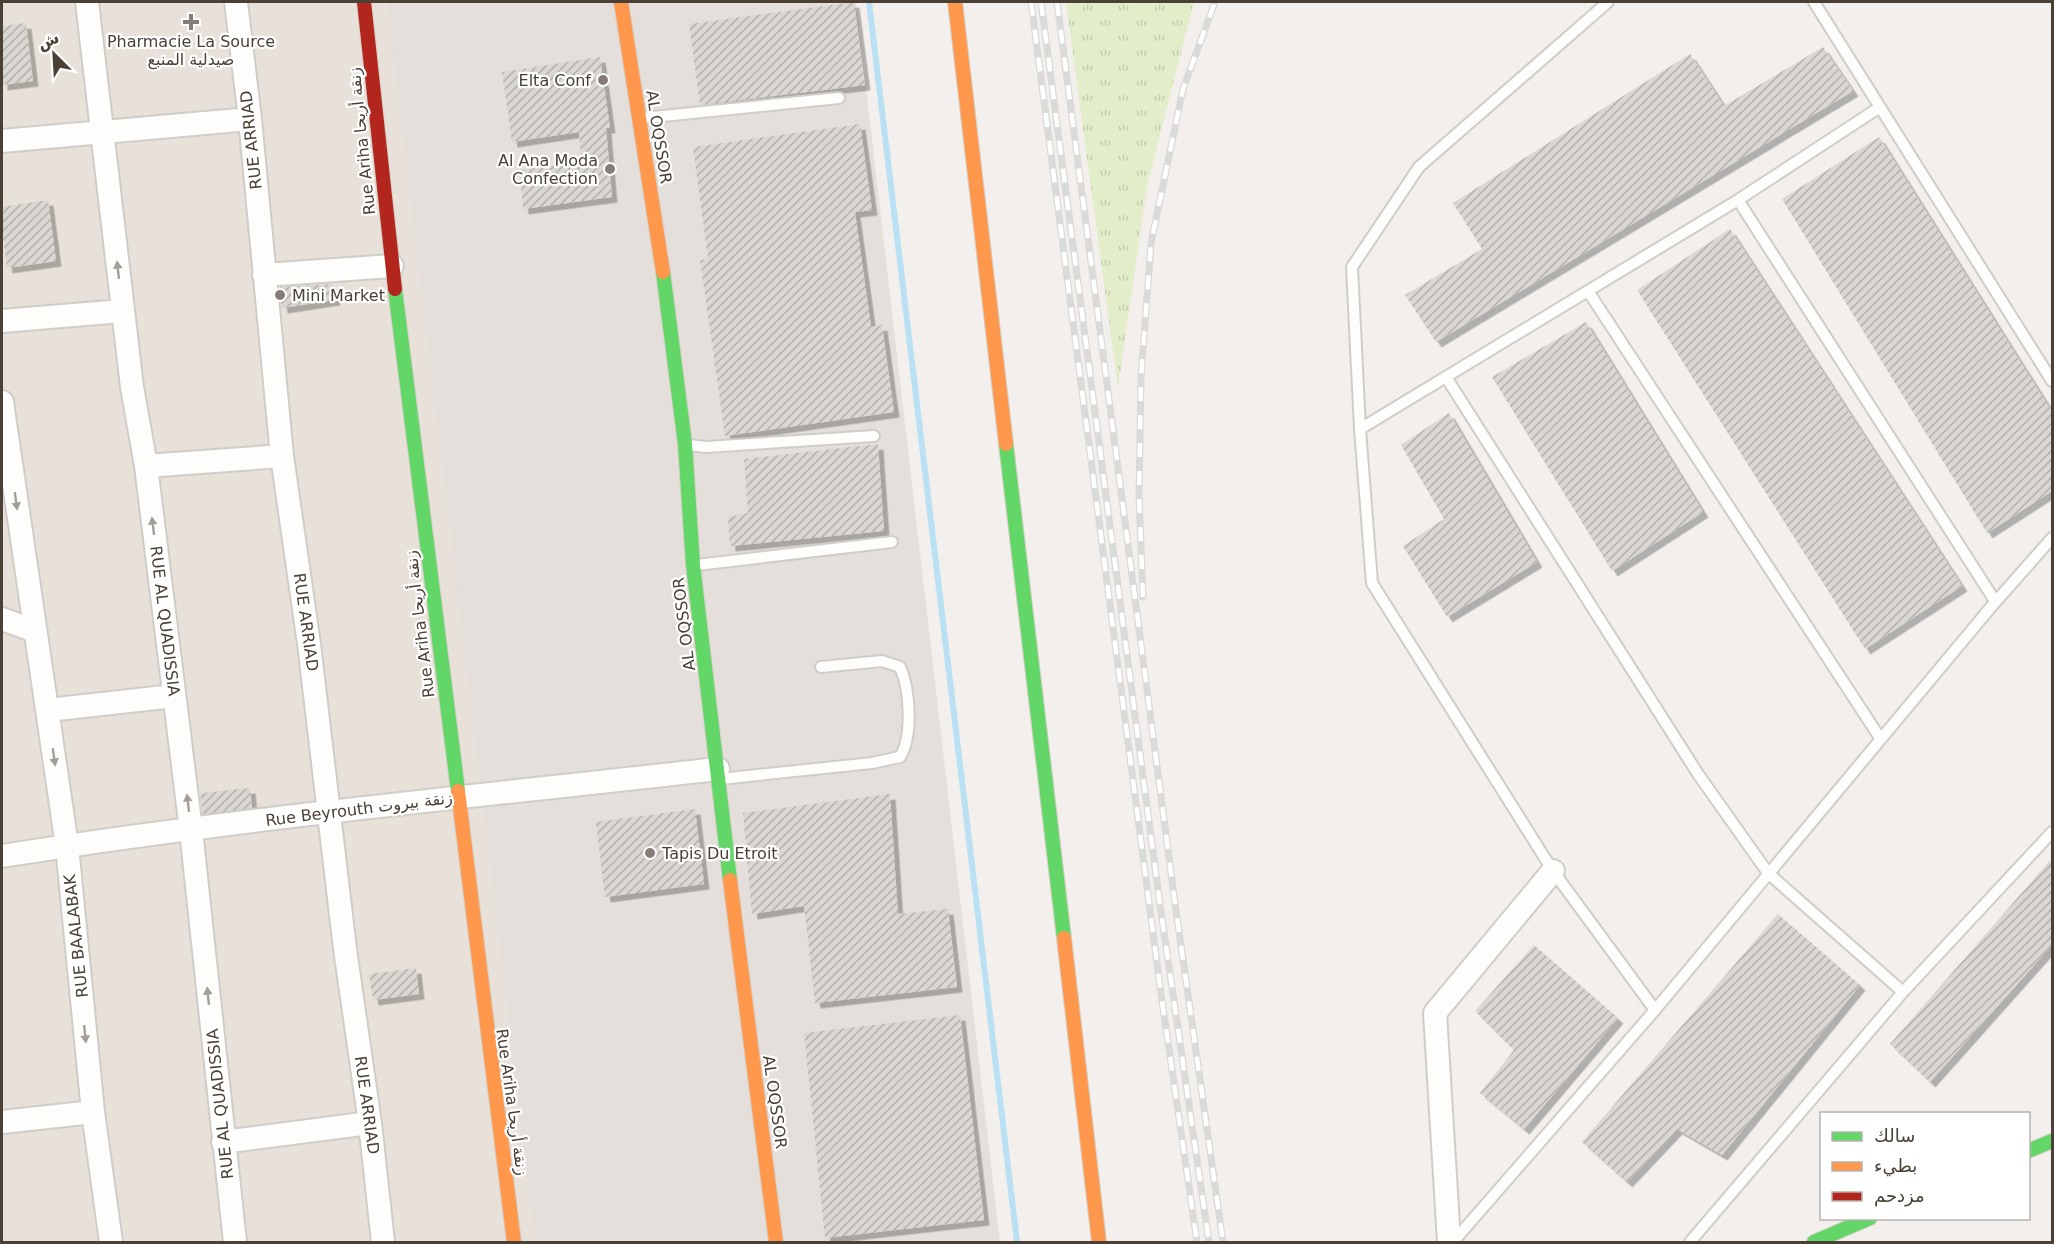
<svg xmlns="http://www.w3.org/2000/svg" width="2054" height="1244" font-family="'DejaVu Sans','Noto Naskh Arabic',sans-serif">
<defs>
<pattern id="grass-tufts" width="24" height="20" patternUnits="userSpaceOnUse" patternTransform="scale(1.5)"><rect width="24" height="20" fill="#e3edca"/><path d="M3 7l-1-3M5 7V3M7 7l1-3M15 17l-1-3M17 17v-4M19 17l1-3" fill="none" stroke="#c4ccae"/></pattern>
<pattern id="building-hatch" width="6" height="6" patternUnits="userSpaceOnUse" patternTransform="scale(1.5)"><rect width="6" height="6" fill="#dad7d2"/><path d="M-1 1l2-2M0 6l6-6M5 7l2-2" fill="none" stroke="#b3b0ab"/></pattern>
<filter id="shadow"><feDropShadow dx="5.5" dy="5.5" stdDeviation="0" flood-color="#0004"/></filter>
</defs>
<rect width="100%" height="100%" fill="#f2efec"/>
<path fill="#e7e1d9" d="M2,2h384l148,1240h-532z"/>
<path fill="#e5dfdb" d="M386,2h470l144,1240h-466z"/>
<path fill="url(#grass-tufts)" d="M1066,2h128l-47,184 -29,202z"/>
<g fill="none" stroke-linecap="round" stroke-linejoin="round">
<path stroke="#bae1f3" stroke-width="6" d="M869,2l148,1240"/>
</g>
<path fill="url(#building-hatch)" filter="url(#shadow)" d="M854,2l11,83 -165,20 -11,-81z
M26,23l7,58 -31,4v-59z
M1823,47l30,44 -417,251 -31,-47 77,-46 -29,-46 237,-149 34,52z
M600,57l10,71h-4l6,69 -89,12 -3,-39 61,-8 -2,-30 -67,10 -10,-70z
M860,124l12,86 -17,2 16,115 11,-2 12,87 -169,24 -25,-176 8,-1 -15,-112z
M1879,137l173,275v79l-65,42 -205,-334z
M48,200l8,61 -49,7 -5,-39v-22z
M1730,229l232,357 -97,63 -228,-359z
M333,284l2,16 -53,8 -2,-21z
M1586,322l117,190 -91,59 -120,-194z
M1449,413l88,149 -90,55 -44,-71 41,-27 -43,-74z
M878,444l6,87 -154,15 -2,-29 20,-4 -4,-54z
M250,788l2,20 -49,6 -3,-21z
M890,794l8,120 50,-5 9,78 -142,16 -11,-97 -52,8 -9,-101z
M695,809l9,75 -99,13 -9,-75z
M2052,858v87l-122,137 -40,-38z
M1778,914l82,71 -138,170 -45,-26 -50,53 -45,-40z
M1534,945l84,73 -94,111 -44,-36 34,-43 -39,-39z
M416,968l3,26 -46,6 -4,-26z
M960,1015l24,205 -159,18 -21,-205z"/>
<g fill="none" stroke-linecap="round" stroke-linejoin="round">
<defs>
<path id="lane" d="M1608,2l-189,165 -67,100 8,162 12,154 181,288 102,139
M1814,2l238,379
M643,118l196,-20
M1738,200l257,401
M1588,291l292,447
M1446,377l252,397 70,99 135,119
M1360,429l378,-229 142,-93
M688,445l18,2 168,-11
M697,565l195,-23
M720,779l152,-16 28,-6c13,-21 10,-68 0,-90l-18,-6 -61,6
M1453,1242l202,-232 336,-403 61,-69
M1690,1242l213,-250 149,-160"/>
<path id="street" d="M87,2l45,385 14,79 45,364 44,412
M236,2l14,117 32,337 27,188 36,305 25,174 13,119
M2,141l248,-22
M264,275l128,-9
M2,321l120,-10
M2,402l65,444 26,266 18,130
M146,466l136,-10
M2,619l33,12
M48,710l126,-14
M2,856c237,-38 477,-60 716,-87
M2,1122l91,-10
M223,1142l147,-19
M1449,1242l-14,-229 118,-142"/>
<path id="fast" d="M663,272l22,172 8,121 37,315
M395,289l63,502
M1006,444l58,494
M2028,1151l24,-10
M1814,1242l56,-24"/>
<path id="slow" d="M621,2l42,270
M955,2l51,442
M458,791l56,451
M730,880l46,362
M1064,938l35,304"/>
<path id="jam" d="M364,2l31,287"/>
</defs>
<use href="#lane" stroke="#d0cdc9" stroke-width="14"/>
<use href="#street" stroke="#d0cdc9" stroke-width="26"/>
<use href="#fast" stroke="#d4cec4" stroke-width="16"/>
<use href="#slow" stroke="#d4cec4" stroke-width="16"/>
<use href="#jam" stroke="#d4cec4" stroke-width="16"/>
<use href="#lane" stroke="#fdfdfc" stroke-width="10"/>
<use href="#street" stroke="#fdfdfc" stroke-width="22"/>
<use href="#fast" stroke="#63d668" stroke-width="14"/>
<use href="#slow" stroke="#ff974d" stroke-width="14"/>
<use href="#jam" stroke="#b3261e" stroke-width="14"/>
<defs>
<path id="rail" d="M1031,2l130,992 36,248
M1041,2l119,903 49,337
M1057,2l117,894 49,346
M1143,597l-4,-101 2,-119 10,-134 32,-154 32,-87"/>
</defs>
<use href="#rail" stroke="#dadad9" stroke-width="7"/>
<use href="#rail" stroke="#fff" stroke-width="4.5" stroke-dasharray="14" stroke-linecap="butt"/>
</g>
<defs><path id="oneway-solid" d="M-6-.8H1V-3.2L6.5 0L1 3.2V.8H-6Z" transform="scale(1.5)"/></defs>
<g fill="#a49e99">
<use href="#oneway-solid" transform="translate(118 270) rotate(-96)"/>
<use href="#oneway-solid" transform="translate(16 501) rotate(82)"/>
<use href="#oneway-solid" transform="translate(153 526) rotate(-97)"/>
<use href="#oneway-solid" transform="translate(54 757) rotate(82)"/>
<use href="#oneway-solid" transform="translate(188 803) rotate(-97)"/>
<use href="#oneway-solid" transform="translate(208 996) rotate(-96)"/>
<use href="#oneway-solid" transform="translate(85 1034) rotate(84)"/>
</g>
<g fill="#857d76" stroke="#fff" stroke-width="2">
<path d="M188 13h6v6h6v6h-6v6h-6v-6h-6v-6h6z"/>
<circle cx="603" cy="80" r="6"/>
<circle cx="610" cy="169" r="6"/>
<circle cx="280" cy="295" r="6"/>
<circle cx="650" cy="853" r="6"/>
</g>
<g text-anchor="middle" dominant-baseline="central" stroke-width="4.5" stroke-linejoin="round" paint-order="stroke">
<g font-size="16" fill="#4a4036" stroke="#fff" text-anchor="end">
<text x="191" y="41" text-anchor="middle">Pharmacie La Source<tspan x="191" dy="18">صيدلية المنبع</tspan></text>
<text x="591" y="80">Elta Conf</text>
<text x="598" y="160">Al Ana Moda<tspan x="598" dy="18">Confection</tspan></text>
<text x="292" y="295" text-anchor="start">Mini Market</text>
<text x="662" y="853" text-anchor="start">Tapis Du Etroit</text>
</g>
<g font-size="16" fill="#4a4036" stroke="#fff">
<text transform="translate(659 137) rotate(81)">AL OQSSOR</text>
<text transform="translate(251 140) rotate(-96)">RUE ARRIAD</text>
<text transform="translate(362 141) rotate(-96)">Rue Ariha زنقة أريحا</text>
<text transform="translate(165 621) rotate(83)">RUE AL QUADISSIA</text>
<text transform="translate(306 622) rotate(82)">RUE ARRIAD</text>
<text transform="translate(420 624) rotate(-97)">Rue Ariha زنقة أريحا</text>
<text transform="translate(684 624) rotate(-97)">AL OQSSOR</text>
<text transform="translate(359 809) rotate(-7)">Rue Beyrouth زنقة بيروت</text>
<text transform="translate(76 936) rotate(-96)">RUE BAALABAK</text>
<text transform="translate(512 1102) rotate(82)">Rue Ariha زنقة أريحا</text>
<text transform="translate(775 1102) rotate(82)">AL OQSSOR</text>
<text transform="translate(220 1104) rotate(-96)">RUE AL QUADISSIA</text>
<text transform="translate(367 1105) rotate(82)">RUE ARRIAD</text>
</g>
</g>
<rect width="2054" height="1244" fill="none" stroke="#4a4036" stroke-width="6"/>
<rect x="1820" y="1112" width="210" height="108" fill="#ffffff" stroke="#b7b3af" stroke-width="1.5"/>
<rect x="1832" y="1132" width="30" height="9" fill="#63d668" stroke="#b7b3af" stroke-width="1.5"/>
<text x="1874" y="1142" font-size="18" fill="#4a4036">سالك</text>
<rect x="1832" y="1162" width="30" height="9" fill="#ff974d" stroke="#b7b3af" stroke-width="1.5"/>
<text x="1874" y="1172" font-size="18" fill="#4a4036">بطيء</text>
<rect x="1832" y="1192" width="30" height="9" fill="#b3261e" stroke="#b7b3af" stroke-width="1.5"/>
<text x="1874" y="1202" font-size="18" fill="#4a4036">مزدحم</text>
<g transform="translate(54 54) rotate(336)" stroke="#ffffff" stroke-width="4.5" paint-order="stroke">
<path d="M0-4.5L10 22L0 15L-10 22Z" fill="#4a4036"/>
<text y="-9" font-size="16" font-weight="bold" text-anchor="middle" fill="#4a4036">ش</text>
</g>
</svg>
